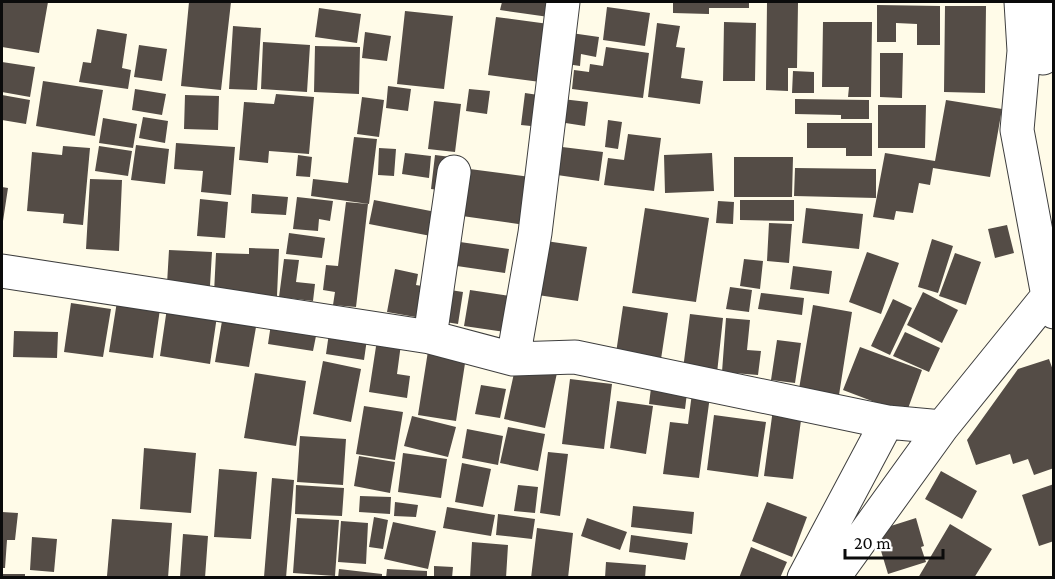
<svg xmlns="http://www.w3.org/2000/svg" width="1055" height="579" font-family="'Crimson Pro',serif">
<rect width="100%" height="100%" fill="#fffbe8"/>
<path fill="#544c46" d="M3,2h45l-9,51 -37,-6z
M189,2h42l-10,88 -40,-4z
M502,2h56l-2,16 -56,-8z
M673,2h76v6h-40v6l-36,-1z
M767,2l31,1 -1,65h-9v23l-22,-1z
M877,5l63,1v39h-23v-21l-21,-1v19h-19z
M945,6h41l-1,87 -41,-1z
M607,7l43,6 -5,33 -42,-6z
M319,8l42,6 -4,29 -42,-6z
M405,11l48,5 -9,73 -47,-5z
M496,17l60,8 -8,58 -60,-8z
M724,22l32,1 -1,58h-32z
M823,22h49l-1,75h-23l1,-10h-27z
M657,23l23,3 -4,21 9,1 -4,30 22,3 -3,23 -52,-7z
M233,26l28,2 -4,62 -28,-1z
M97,29l30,5 -5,34 9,2 -3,19 -49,-7 4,-20 8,1z
M365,32l26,4 -4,25 -25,-3z
M564,32l35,5 -3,20 -15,-3 -1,12 -20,-3z
M263,42l47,3 -3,47 -46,-3z
M139,45l28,4 -5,32 -28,-4z
M315,46l45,1 -1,47 -45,-2z
M606,47l43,6 -6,45 -71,-9 2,-19 15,2 1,-8 13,2z
M880,53h23l-1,45 -22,-1z
M2,62l33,5 -5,30 -28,-5z
M793,71l21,1v21h-22z
M43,81l60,9 -8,46 -59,-10z
M388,86l23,3 -3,22 -22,-3z
M135,89l31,5 -4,21 -30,-5z
M469,89l21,2 -3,23 -21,-3z
M525,93l20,3 -4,31 -20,-2z
M276,94l38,3 -5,57 -40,-3 -1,12 -29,-3 5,-58 30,2z
M2,95l28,5 -4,24 -24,-4z
M185,95l34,1 -1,34 -34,-1z
M362,97l22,3 -5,37 -22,-3z
M562,99l26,3 -3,24 -26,-4z
M795,99l74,1v19h-28v-4l-46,-1z
M946,100l56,9 -12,68 -57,-9 -3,17 -11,-2 -6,30 -17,-2 -2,9 -21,-3 12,-64 50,8z
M434,101l27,3 -6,48 -27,-3z
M878,105h48l-1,43h-47z
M143,117l25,4 -3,22 -26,-5z
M103,118l34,6 -4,24 -34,-5z
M608,120l14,2 -4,27 -13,-2z
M807,123h65v33h-26v-8h-39z
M628,134l33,4 -7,53 -50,-6 4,-27 16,2z
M354,137l23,2 -8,65 -58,-8 2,-17 35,4z
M176,143l59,4 -4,48 -30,-3 2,-21 -29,-2z
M136,145l33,4 -4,35 -34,-4z
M63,146l27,2 -7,77 -20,-2 1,-9 -37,-3 5,-59 30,3z
M99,146l33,5 -4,25 -33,-5z
M554,146l49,6 -4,29 -49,-7z
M379,148l17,1 -2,27 -16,-1z
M405,153l26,3 -2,22 -27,-4z
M712,153l2,38 -49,2 -1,-38z
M298,155l14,2 -2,20 -14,-1z
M435,155l16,2 -4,34 -16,-2z
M734,157h59l-1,40h-58z
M462,168l76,10 -6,48 -77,-11z
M795,168l81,1v29l-82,-2z
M90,179l32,1 -3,71 -33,-2z
M2,187l6,1 -5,33h-1z
M252,194l36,3 -2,18 -35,-2z
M297,197l36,4 -3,20 -11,-2 -1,12 -25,-2z
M200,199l28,3 -3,36 -28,-2z
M374,200l67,13 -5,24 -67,-13z
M740,200h54v21l-54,-1z
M718,201l16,1 -1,22 -17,-1z
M346,202l22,2 -12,103 -23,-2 2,-13 -12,-2 3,-25 12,1z
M645,208l64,10 -13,84 -64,-9z
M806,208l57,6 -4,35 -57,-6z
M769,223l23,1 -3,39 -22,-2z
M1007,225l7,28 -19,5 -7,-29z
M289,233l36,5 -3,20 -36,-4z
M932,239l21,7 -15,47 -20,-6z
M539,240l48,7 -9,54 -47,-7z
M453,241l56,8 -4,24 -55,-8z
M249,248l30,1 -2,47 -63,-3 2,-40 33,1z
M169,250l43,2 -2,34 -43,-2z
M867,252l32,11 -18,51 -32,-12z
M955,253l26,9 -15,43 -27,-9z
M284,259l15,1 -3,22 19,2 -2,17 -34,-4z
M744,259l19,2 -3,28 -20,-3z
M793,266l39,5 -3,23 -39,-5z
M395,269l23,5 -2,11 18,3 -7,31 -40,-7z
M730,287l22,3 -3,22 -23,-3z
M444,289l19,3 -5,32 -19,-3z
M470,290l46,7 -5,36 -47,-7z
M923,292l35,18 -16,33 -35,-18z
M761,293l43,5 -2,17 -44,-6z
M118,295l43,7 -8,56 -44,-6z
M893,299l19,9 -22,47 -19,-9z
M71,303l40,6 -8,48 -39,-5z
M813,305l39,7 -13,83 -40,-6z
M623,306l45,7 -7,46 -45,-6z
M167,308l50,8 -7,48 -50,-8z
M690,314l33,4 -6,55 -34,-4z
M726,318l24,2 -3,30 14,1 -3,24 -36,-3z
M222,321l34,6 -7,40 -34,-5z
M271,324l46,7 -4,20 -45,-7z
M14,331l44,1 -1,26 -44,-1z
M905,332l35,16 -11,24 -36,-16z
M329,333l38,6 -3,21 -38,-6z
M377,340l24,4 -4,30 13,2 -3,22 -38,-6z
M777,340l24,3 -6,40 -24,-3z
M860,347l62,23 -16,44 -63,-24z
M428,351l38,6 -10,64 -38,-6z
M1049,359l5,14v95l-20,7 -6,-16 -15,5 -3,-10 -34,11 -9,-25 51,-71z
M323,361l38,8 -10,53 -38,-8z
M516,364l41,9 -12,55 -41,-9z
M255,373l51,8 -10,65 -52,-8z
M570,379l42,5 -8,65 -42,-5z
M481,385l25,4 -6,29 -25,-4z
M651,388l36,5 -2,16 -36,-5z
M692,393l18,3 -11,82 -36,-4 7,-52 18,2z
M617,401l36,5 -7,48 -36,-6z
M364,406l39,6 -8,48 -39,-6z
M773,409l29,4 -9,66 -29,-3z
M714,415l52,7 -8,55 -51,-7z
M412,416l44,11 -8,30 -44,-11z
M508,427l37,7 -7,37 -38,-8z
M467,429l36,7 -5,29 -36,-7z
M300,436l46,3 -3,46 -46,-3z
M144,448l52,5 -5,60 -51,-4z
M548,452l20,2 -8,62 -20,-3z
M403,453l44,6 -6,39 -43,-6z
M359,456l36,6 -5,31 -36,-7z
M462,463l29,6 -8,38 -28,-5z
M219,469l38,3 -6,67 -37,-2z
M941,471l36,20 -15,28 -37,-20z
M272,478l22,2 -8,98 -22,-1z
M1054,484v57l-15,5 -17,-51z
M296,485l48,3 -2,28 -47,-2z
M518,485l20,2 -3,26 -21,-2z
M360,496l31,1 -1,17 -31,-2z
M395,502l23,3 -2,12 -22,-1z
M767,502l40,15 -15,40 -40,-16z
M633,506l61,6 -2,22 -61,-7z
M447,507l48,8 -4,21 -48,-8z
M2,512l16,1 -3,27h-8l-2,28h-3z
M498,514l37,5 -3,20 -36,-4z
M374,517l14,3 -5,29 -14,-2z
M297,518l42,2 -4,56 -42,-3z
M587,518l40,14 -7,18 -39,-14z
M916,518l8,28 -3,1 5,15 -38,12 -13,-43z
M112,519l60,4 -4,55 -61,-2z
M341,521l27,2 -2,41 -28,-2z
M393,522l43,9 -8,38 -44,-10z
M950,524l42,25 -18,29h-56z
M537,528l36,5 -5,45h-37z
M183,534l25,2 -3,42 -25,-1z
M631,535l57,8 -3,17 -56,-8z
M32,537l25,2 -3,33 -24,-2z
M472,542l36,3 -2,33h-36z
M751,547l36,15 -7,16h-41z
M606,562l40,3 -1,13h-40z
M434,566l19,1 -1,11h-18z
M339,569l43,5v4h-44z
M387,569l40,2v7h-41z
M2,574h23v4h-23z"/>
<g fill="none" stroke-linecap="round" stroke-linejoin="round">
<defs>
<path id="street" d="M1021,2l3,49 -7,79 31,166 6,16
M1043,58l3,-56
M2,271l428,66 83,22 62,-2 312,65 55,5
M430,337l24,-165
M513,359l22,-126 28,-231
M804,578l83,-156
M833,578l109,-151 106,-131"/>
</defs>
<use href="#street" stroke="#3e3e3e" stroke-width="35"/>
<use href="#street" stroke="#fff" stroke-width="33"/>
</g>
<rect width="1055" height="579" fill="none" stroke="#0b0b0b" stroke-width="6"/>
<path d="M845 549v9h98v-9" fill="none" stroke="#0b0b0b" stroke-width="3"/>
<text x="854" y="549" font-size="18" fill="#0b0b0b" stroke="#ffffff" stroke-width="4.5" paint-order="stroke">20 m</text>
</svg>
